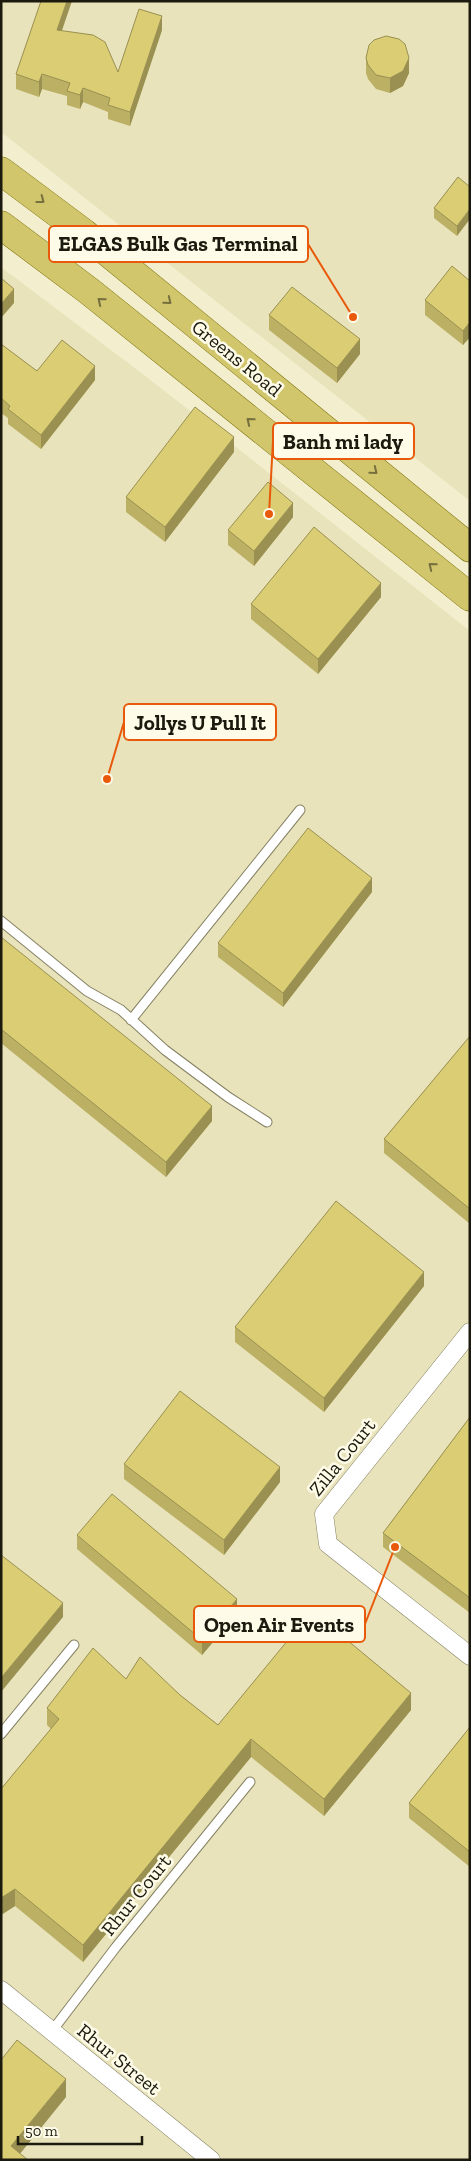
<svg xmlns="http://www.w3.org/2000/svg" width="471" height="2161" font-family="'Zilla Slab',serif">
<rect width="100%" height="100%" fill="#f3efce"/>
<path fill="#e8e3bb" d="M1,1h469v500l-469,-369z
M1,267l147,111 322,253v1529h-469z"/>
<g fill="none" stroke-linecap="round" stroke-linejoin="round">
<defs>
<path id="service" d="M1,921l86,70 34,19 44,40 63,47 39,25
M131,1020l169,-210
M1,1734l73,-89
M52,2031l64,-84 134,-165"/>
<path id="minor" d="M470,1332l-146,182 4,30 142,112
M1,1990l210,170"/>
<path id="primary" d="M1,171l83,62 386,315
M1,225l88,66 381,306"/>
</defs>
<use href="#service" stroke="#858163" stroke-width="11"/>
<use href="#minor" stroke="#858163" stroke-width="19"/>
<use href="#primary" stroke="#7e710c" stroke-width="29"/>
<use href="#service" stroke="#fff" stroke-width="9"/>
<use href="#minor" stroke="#fff" stroke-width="18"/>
<use href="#primary" stroke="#d1c66c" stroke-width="28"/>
</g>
<path fill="#bbb064" d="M162,30l-32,96 -22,-7v-7l-25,-10 -3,7 -13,-4v-9l-25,-7 -3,8 -23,-8v-15l46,-43 56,41z
M366,58l43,15 -6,13 -13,7 -14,-4 -8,-10 -2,-6z
M458,177l-1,59 -23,-18v-10z
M470,281v56l-7,8 -38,-30v-15z
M269,315l91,39 -23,29 -68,-53z
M1,344l36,27 58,9 -54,69 -33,-25v-6l-7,-5z
M234,452l-69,90 -39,-30v-15z
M293,517l-39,49 -26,-21v-15z
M381,597l-63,77 -67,-55v-15z
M372,892l-89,115 -65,-50v-14z
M1,937l211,184 -46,56 -165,-134z
M470,1036v188l-86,-71v-14z
M424,1286l-100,126 -89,-70v-15z
M470,1417v196l-87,-66v-14z
M124,1464l156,18 -56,73 -100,-76z
M77,1535l160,79 -35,41 -125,-106z
M126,1679l54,16 38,30 193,-15 -87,106 -73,-59 -168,205 -68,-56 -14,9v-126l50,-60 -4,-4v-17z
M470,1727v140l-61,-49v-15z"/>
<path fill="#999051" d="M67,1h5l-15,44v-15z
M162,16v14l-32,96v-14z
M409,58v15l-6,13 -13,7v-15z
M42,74v15l-3,8v-15z
M83,88v14l-3,7v-14z
M470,209v10l-13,17v-10z
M14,289v14l-13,15v-14z
M470,322v15l-7,8v-14z
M360,339v15l-23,29v-15z
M95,366v14l-54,69v-14z
M234,437v15l-69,90v-15z
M293,503v14l-39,49v-15z
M381,583v14l-63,77v-15z
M372,878v14l-89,115v-14z
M212,1106v15l-46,56v-15z
M424,1272v14l-100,126v-14z
M280,1467v15l-56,73v-15z
M237,1599v15l-35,41v-15z
M63,1603v14l-62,75v-14z
M411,1693v17l-87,106v-17z
M251,1739v18l-168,205v-17z
M15,1889v17l-14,9v-17z
M66,2079v18l-51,63 -4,-14z"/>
<path fill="#dacd74" stroke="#999051" d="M41,1h26l-10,29 36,5 12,7 13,30 21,-63 23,7 -32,96 -22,-7 2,-7 -27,-10 -3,7 -13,-4 3,-8 -28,-9 -3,8 -23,-8z
M386,36l13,3 6,5 4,14 -6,13 -13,7 -14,-3 -8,-10 -2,-7 3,-13 5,-5z
M458,177l12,10v22l-13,17 -23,-18z
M452,266l18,15v41l-7,9 -38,-31z
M1,278l13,11 -13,15z
M292,287l68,52 -23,29 -68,-53z
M62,340l33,26 -54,69 -33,-26 2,-3 -9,-8v-54l36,27z
M195,407l39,30 -69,90 -39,-30z
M268,482l25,21 -39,48 -26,-21z
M314,527l67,56 -63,76 -67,-55z
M308,828l64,50 -89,115 -65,-50z
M1,937l211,169 -46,56 -165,-133z
M470,1036v173l-86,-70z
M336,1201l88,71 -100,126 -89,-71z
M180,1391l100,76 -56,73 -100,-76z
M470,1417v181l-87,-65z
M112,1494l125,105 -35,41 -125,-105z
M1,1555l62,48 -62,75z
M312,1611l99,82 -87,106 -73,-60 -168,206 -68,-56 -14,9v-109l58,-70 -12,-11 46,-60 33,31 14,-22 40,38 38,30z
M470,1727v125l-61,-49z
M17,2040l49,39 -55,67 17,14h-27v-100z"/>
<defs><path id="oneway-chevron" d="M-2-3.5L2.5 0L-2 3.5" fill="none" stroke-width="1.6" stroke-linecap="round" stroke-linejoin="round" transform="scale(1.25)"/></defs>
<g stroke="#76703e">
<use href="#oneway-chevron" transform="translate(41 200) rotate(37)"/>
<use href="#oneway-chevron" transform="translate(101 301) rotate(-141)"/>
<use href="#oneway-chevron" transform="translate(168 301) rotate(39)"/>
<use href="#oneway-chevron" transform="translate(250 421) rotate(-141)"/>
<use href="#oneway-chevron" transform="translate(374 471) rotate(39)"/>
<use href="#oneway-chevron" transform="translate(432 566) rotate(-141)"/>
</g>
<g text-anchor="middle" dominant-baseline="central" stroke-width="5" stroke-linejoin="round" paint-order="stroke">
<g font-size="20" fill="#1c1a0f" stroke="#fefce8">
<text transform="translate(237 358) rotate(39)">Greens Road</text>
<text transform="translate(342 1457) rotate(-51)">Zilla Court</text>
<text transform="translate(136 1895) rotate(-51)">Rhur Court</text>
<text transform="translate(119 2059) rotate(39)">Rhur Street</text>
</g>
</g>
<path fill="none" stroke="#e8590c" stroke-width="2" d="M353 317L308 244M269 514L273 441M107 779L124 722M395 1547L365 1624"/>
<g fill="#e8590c" stroke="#fefce8" stroke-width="2">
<circle cx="353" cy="317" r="5"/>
<circle cx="269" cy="514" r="5"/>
<circle cx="107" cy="779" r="5"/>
<circle cx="395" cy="1547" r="5"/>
</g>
<g fill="#fefce8" stroke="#e8590c" stroke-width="2">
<rect x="49" y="226" width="259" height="36" rx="5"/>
<rect x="273" y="423" width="141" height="36" rx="5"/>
<rect x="124" y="704" width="152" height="36" rx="5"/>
<rect x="194" y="1606" width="171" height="36" rx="5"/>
</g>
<g font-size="21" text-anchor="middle" font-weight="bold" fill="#1c1a0f">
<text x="178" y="251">ELGAS Bulk Gas Terminal</text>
<text x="343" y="449">Banh mi lady</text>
<text x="200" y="730">Jollys U Pull It</text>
<text x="279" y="1632">Open Air Events</text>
</g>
<rect width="471" height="2161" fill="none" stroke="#1c1a0f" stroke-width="5"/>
<path d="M18 2136v8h124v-8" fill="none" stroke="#1c1a0f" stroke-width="2.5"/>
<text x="25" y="2136" font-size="15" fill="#1c1a0f" stroke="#fefce8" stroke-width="4" paint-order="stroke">50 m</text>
</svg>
